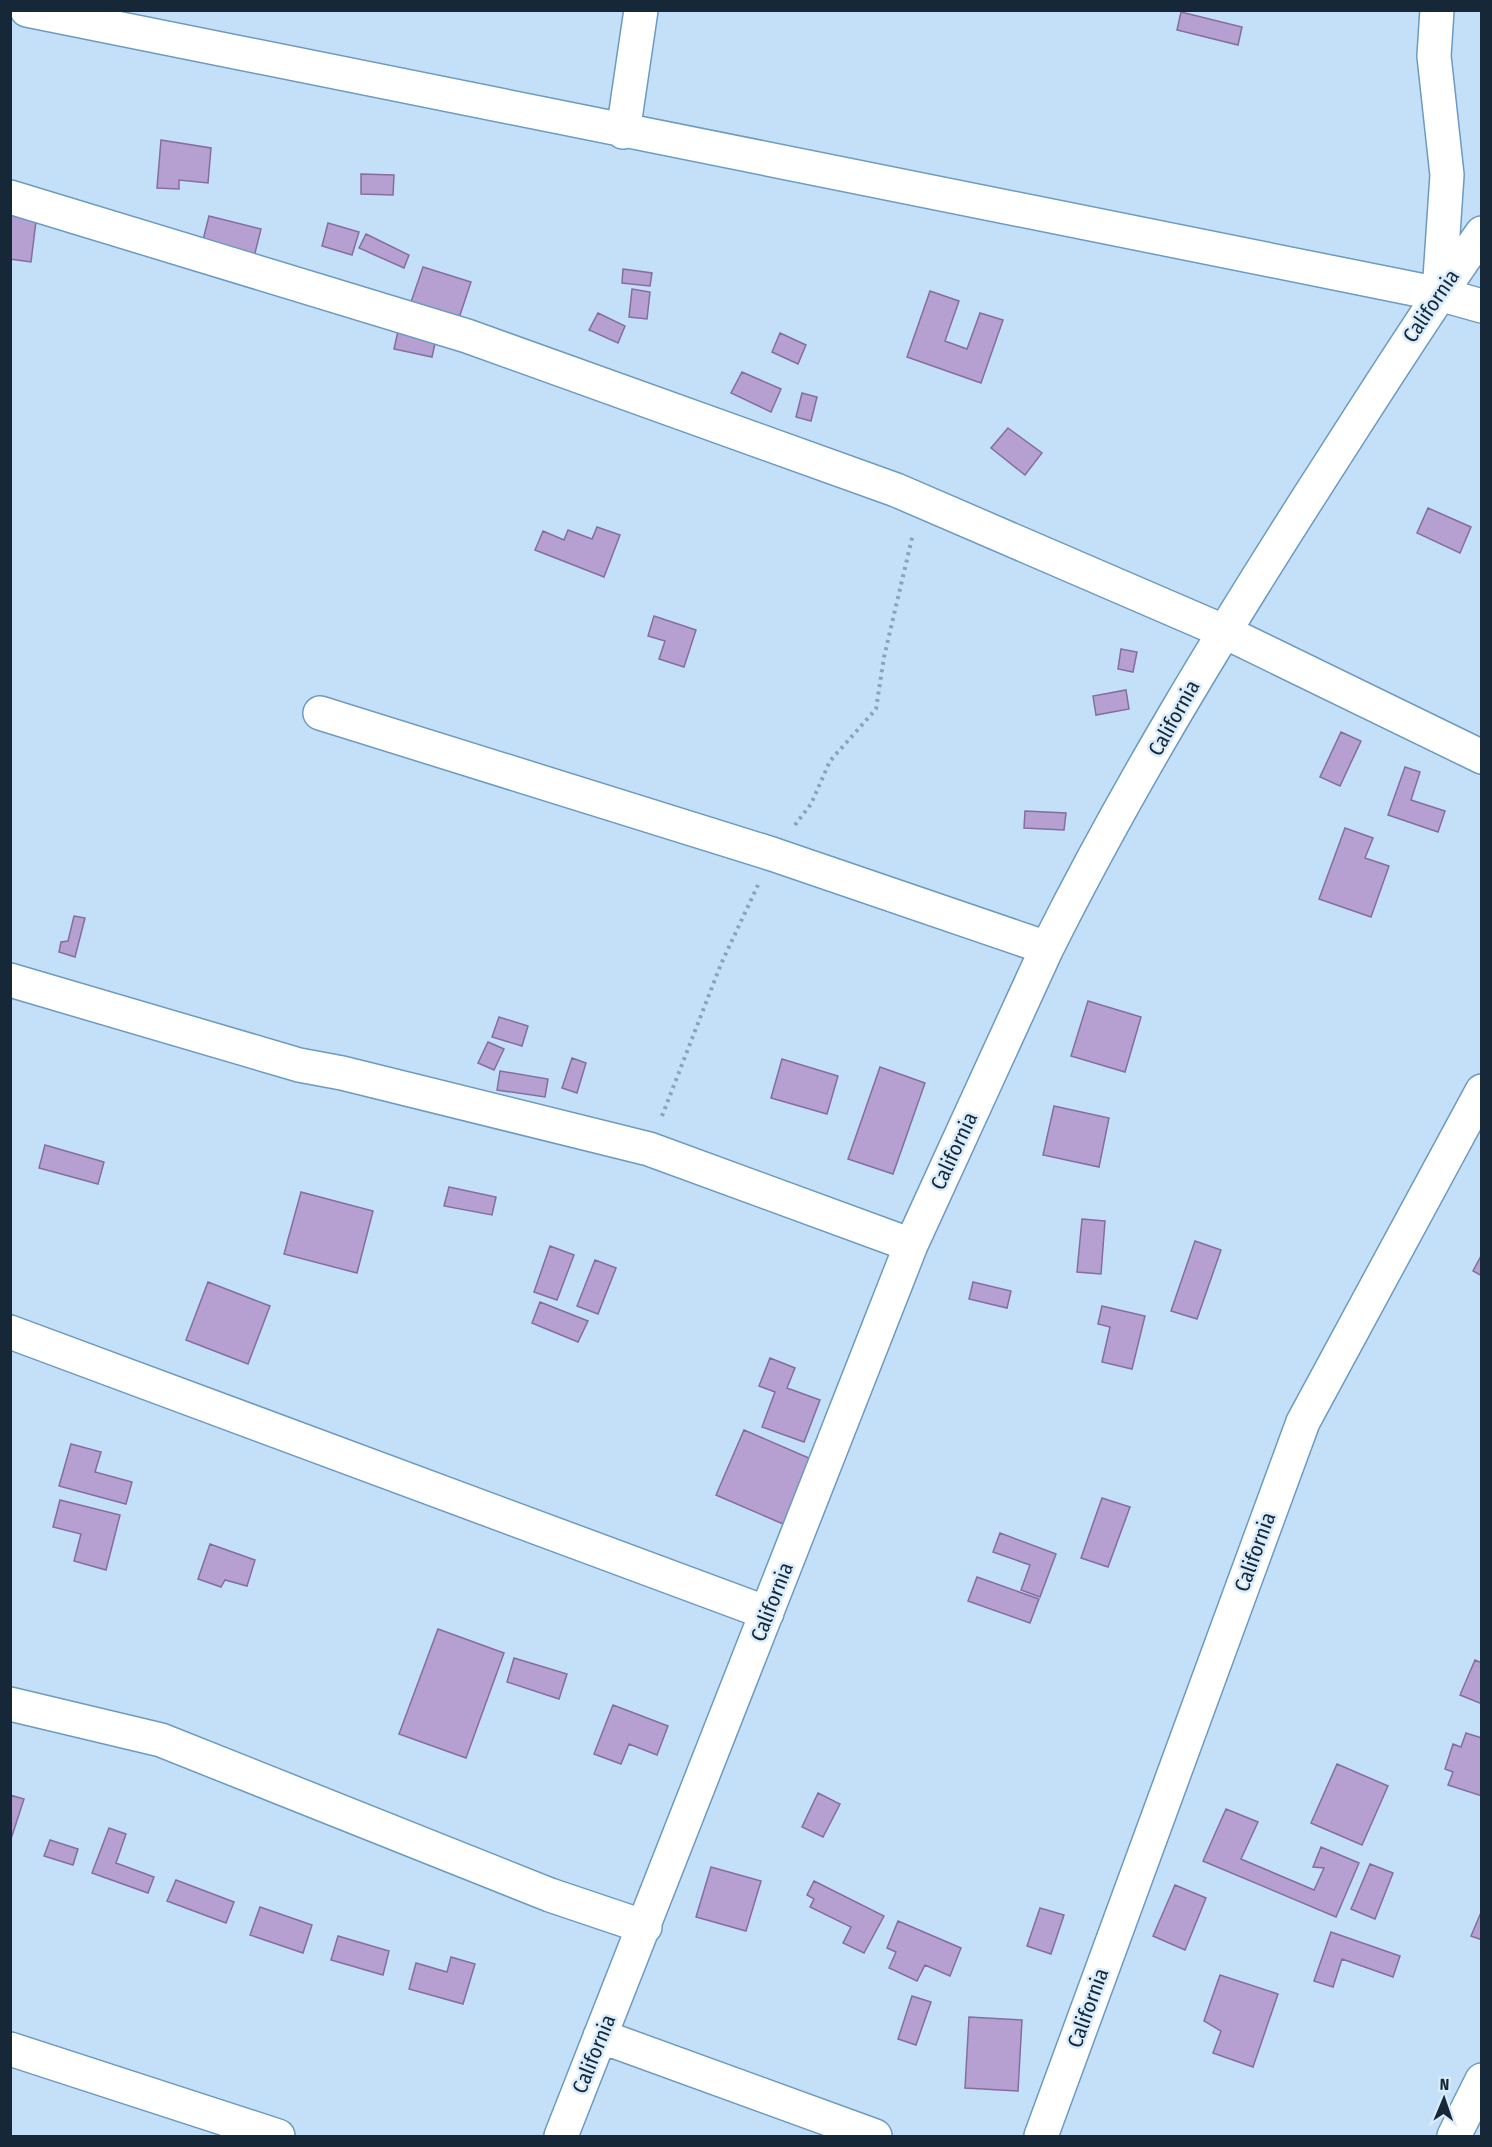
<svg xmlns="http://www.w3.org/2000/svg" width="1492" height="2147" font-family="'Fira Sans Condensed',sans-serif">
<rect width="100%" height="100%" fill="#c4e0f8"/>
<path fill="#b6a0d2" stroke="#846e9d" stroke-width="1.5" d="M1181,12l61,15 -4,18 -61,-15z
M161,140l50,8 -3,35 -29,-3v9l-22,-1z
M361,174l33,1 -1,20 -32,-1z
M10,210l27,3 -6,49 -21,-3z
M209,216l52,13 -8,32 -52,-13z
M328,223l31,9 -7,23 -30,-9z
M366,234l43,21 -5,13 -45,-20z
M423,267l48,15 -12,36 -48,-16z
M623,269l29,4 -2,13 -28,-3z
M632,289l18,3 -3,27 -18,-2z
M930,291l29,10 -14,40 22,8 13,-36 23,7 -22,63 -74,-26z
M598,313l27,13 -7,17 -29,-13z
M398,331l38,8 -4,18 -38,-8z
M780,333l26,12 -8,19 -26,-12z
M742,372l39,17 -10,23 -40,-19z
M802,393l15,4 -6,24 -15,-4z
M1008,428l34,25 -17,22 -34,-27z
M1428,508l43,19 -11,26 -43,-20z
M597,527l23,8 -16,42 -69,-27 8,-19 21,9 4,-10 24,9z
M654,616l42,14 -12,37 -25,-8 6,-18 -17,-5z
M1121,649l16,3 -4,20 -15,-3z
M1126,690l3,19 -33,6 -3,-19z
M1341,732l20,9 -21,45 -20,-9z
M1405,767l15,5 -9,28 34,11 -7,21 -50,-17z
M1025,811l41,2 -2,17 -40,-2z
M1345,828l28,10 -8,20 24,8 -18,51 -52,-18z
M74,916l11,2 -10,39 -16,-5 2,-10 7,-1z
M1088,1001l53,16 -16,55 -54,-16z
M499,1017l29,9 -6,20 -30,-9z
M488,1042l16,7 -10,21 -16,-7z
M572,1058l14,5 -9,30 -15,-5z
M782,1059l56,17 -11,38 -56,-16z
M880,1067l45,16 -32,91 -45,-15z
M500,1071l48,8 -3,18 -48,-7z
M1054,1106l55,12 -10,49 -56,-12z
M45,1145l59,17 -6,22 -59,-16z
M449,1187l47,10 -4,18 -48,-9z
M301,1192l72,19 -16,62 -73,-19z
M1082,1219l23,2 -4,53 -24,-2z
M1195,1241l26,9 -24,69 -26,-8z
M550,1246l24,9 -17,45 -23,-8z
M1482,1254v22l-9,-5z
M595,1260l21,8 -18,46 -21,-8z
M208,1282l62,24 -22,58 -62,-24z
M973,1282l38,9 -4,17 -38,-9z
M540,1302l48,19 -10,21 -46,-19z
M1102,1306l43,10 -13,53 -30,-7 8,-35 -12,-3z
M770,1358l25,10 -8,20 33,12 -16,42 -42,-15 13,-35 -16,-6z
M744,1430l67,29 -28,65 -67,-29z
M71,1444l30,8 -6,20 37,10 -6,22 -67,-18z
M1102,1498l28,9 -22,60 -27,-9z
M60,1500l60,15 -14,55 -32,-9 7,-27 -28,-7z
M1000,1533l56,21 -16,43 -19,-7 9,-25 -37,-13z
M210,1544l45,16 -8,26 -22,-6 -4,7 -23,-8z
M977,1577l62,22 -9,24 -62,-22z
M438,1629l66,24 -38,105 -67,-24z
M514,1658l53,16 -8,25 -52,-17z
M1475,1660l7,3v41l-22,-9z
M613,1705l55,21 -11,29 -28,-11 -8,20 -27,-10z
M1466,1733l16,5v58l-34,-11 5,-13 -8,-3 8,-25 8,3z
M1337,1764l51,22 -26,59 -51,-22z
M818,1793l22,11 -17,33 -21,-10z
M10,1795l14,4 -14,43z
M1226,1809l32,13 -17,37 73,31 10,-22 -11,-1 8,-20 38,16 -23,54 -133,-56z
M109,1828l17,6 -10,29 38,14 -6,16 -56,-20z
M50,1840l28,9 -5,16 -29,-9z
M1370,1864l23,9 -18,46 -24,-10z
M711,1867l50,14 -15,50 -50,-14z
M176,1880l58,22 -8,21 -59,-22z
M814,1881l70,35 -20,37 -21,-10 8,-16 -41,-20 4,-8 -7,-4z
M1175,1885l31,13 -21,52 -32,-14z
M260,1907l52,18 -9,28 -53,-18z
M1040,1908l24,7 -13,39 -24,-8z
M1482,1910v30l-11,-4z
M898,1921l63,27 -11,28 -25,-11 -8,16 -28,-13 7,-16 -9,-4z
M1331,1932l69,24 -7,21 -51,-18 -9,28 -19,-6z
M338,1936l51,15 -6,24 -52,-15z
M451,1957l24,7 -12,40 -54,-15 7,-26 31,9z
M1220,1975l58,19 -25,73 -40,-14 8,-22 -17,-10z
M912,1996l19,6 -15,43 -18,-6z
M969,2017l53,3 -4,71 -53,-3z"/>
<g fill="none" stroke-linecap="round" stroke-linejoin="round">
<defs>
<path id="minor" d="M27,10l1412,284 43,12
M1437,10l-3,46 13,119 -8,118
M623,132l18,-122
M10,197l457,139 429,154 327,141 259,126
M320,713l452,141 275,94
M10,980l289,85 43,8 307,76 262,96
M10,1332l757,281
M10,1704l151,36 389,155 95,32
M600,2036l275,100
M10,2049l268,87
M561,2136l350,-891 136,-297c80,-160 174,-314 270,-464 54,-84 107,-169 165,-251
M1041,2136l262,-714 179,-331
M1454,2136l28,-56"/>
</defs>
<use href="#minor" stroke="#6d9ac0" stroke-width="36"/>
<path stroke="#8ba3b8" stroke-width="4" stroke-dasharray="3 4.5" stroke-linecap="butt" d="M795,825l16,-21 19,-43 46,-52 8,-52 29,-123
M662,1116l59,-152 37,-79"/>
<use href="#minor" stroke="#fff" stroke-width="33"/>
</g>
<g text-anchor="middle" dominant-baseline="central" stroke-width="5" stroke-linejoin="round" paint-order="stroke">
<g font-size="21" fill="#162837" stroke="#d9ecfc">
<text transform="translate(1431 306) rotate(-56)">California</text>
<text transform="translate(1174 718) rotate(-61)">California</text>
<text transform="translate(954 1151) rotate(-65)">California</text>
<text transform="translate(1255 1552) rotate(-70)">California</text>
<text transform="translate(772 1602) rotate(-69)">California</text>
<text transform="translate(1088 2008) rotate(-70)">California</text>
<text transform="translate(594 2054) rotate(-68)">California</text>
</g>
</g>
<rect width="1492" height="2147" fill="none" stroke="#162837" stroke-width="24"/>
<g transform="translate(1444 2099) rotate(2)" stroke="#d9ecfc" stroke-width="4.5" paint-order="stroke">
<path d="M0-4.5L10 22L0 15L-10 22Z" fill="#162837"/>
<text y="-9" font-size="16" font-weight="bold" text-anchor="middle" fill="#162837">N</text>
</g>
</svg>
